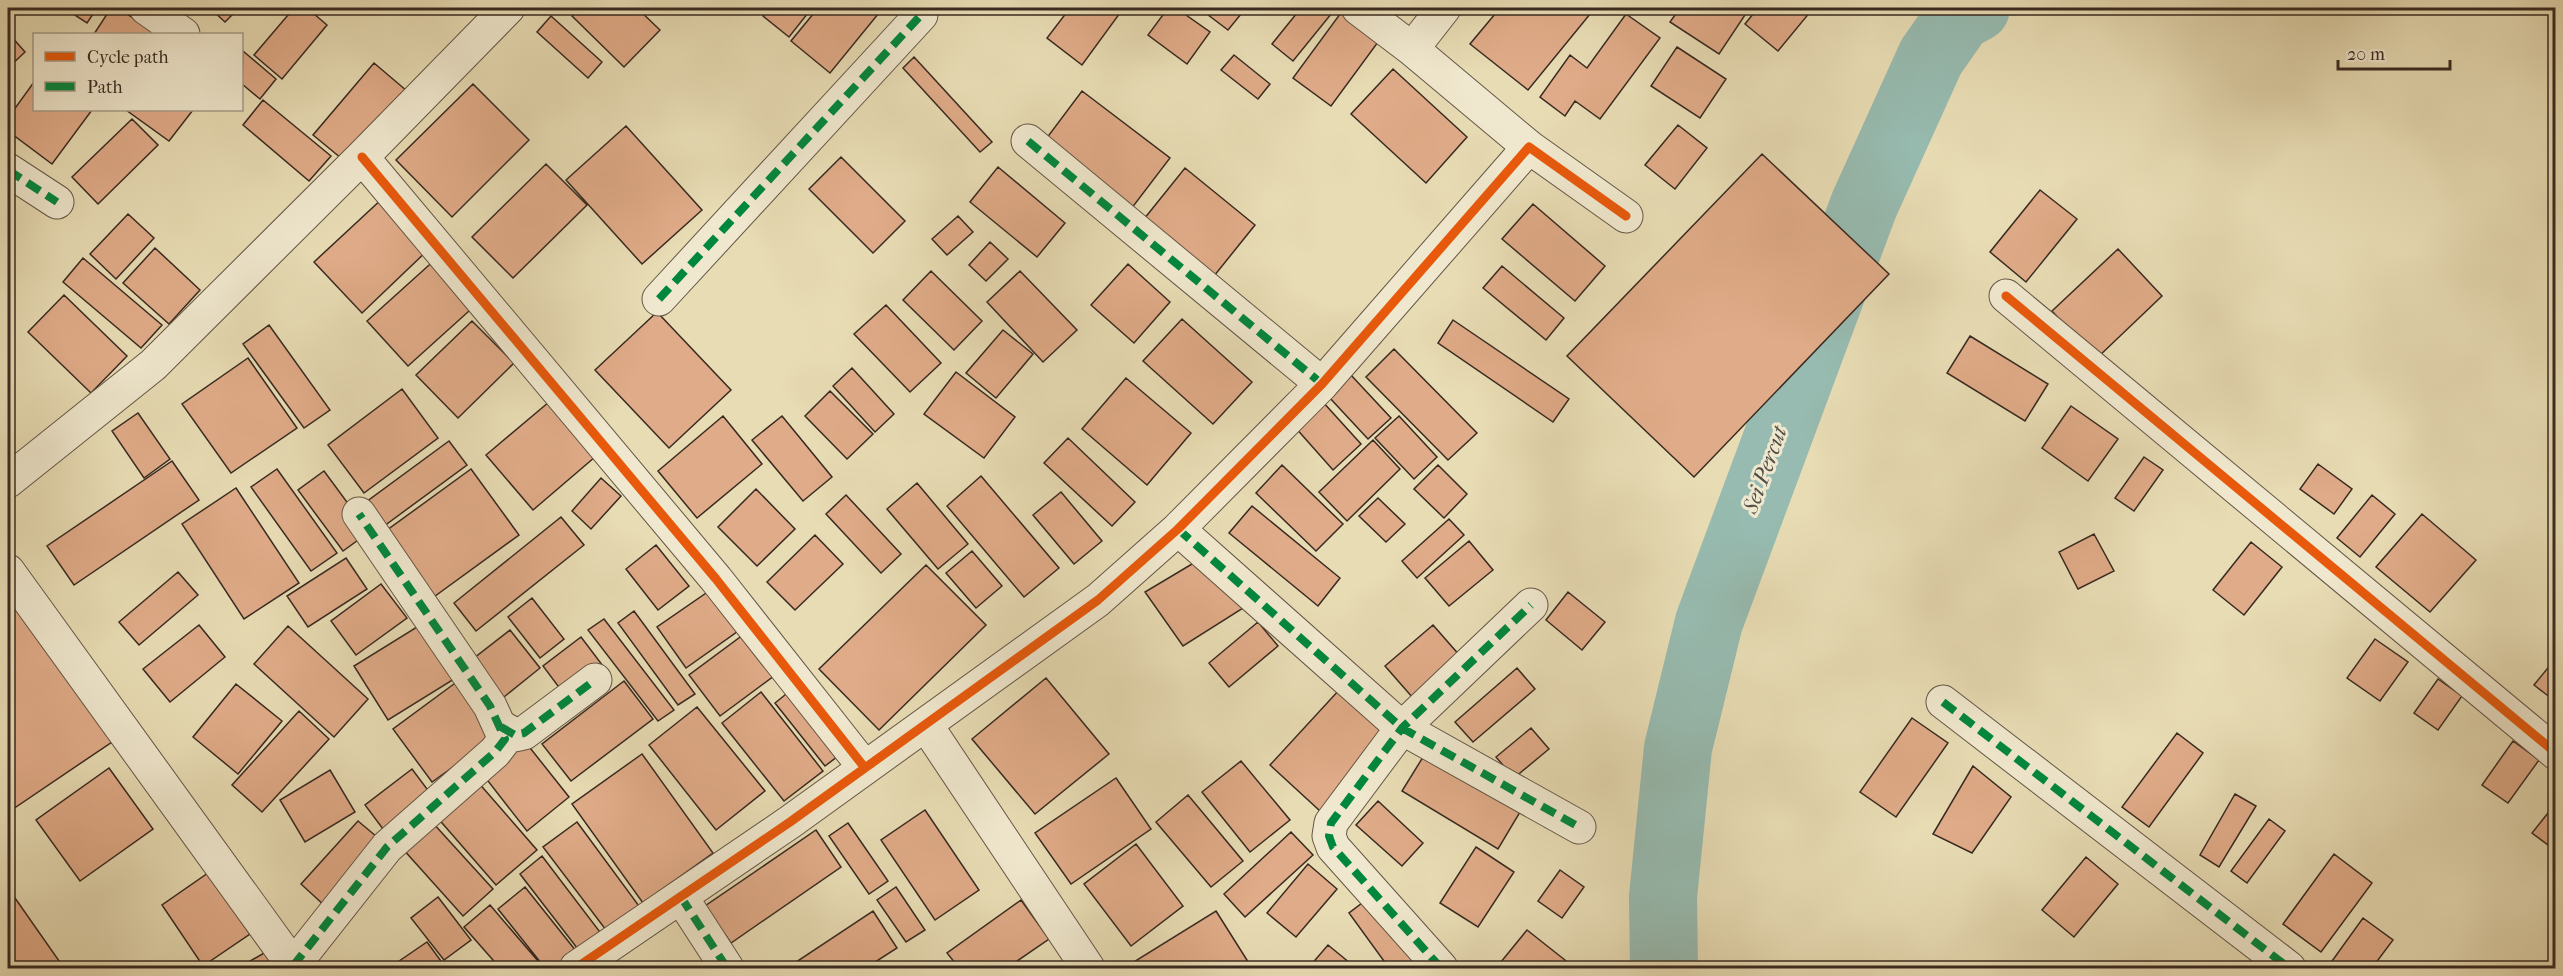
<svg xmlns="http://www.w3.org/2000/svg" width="2563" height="976" font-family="'IM FELL French Canon',serif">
<rect width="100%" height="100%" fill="#e8dcb4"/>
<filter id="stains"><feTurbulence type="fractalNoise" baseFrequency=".00333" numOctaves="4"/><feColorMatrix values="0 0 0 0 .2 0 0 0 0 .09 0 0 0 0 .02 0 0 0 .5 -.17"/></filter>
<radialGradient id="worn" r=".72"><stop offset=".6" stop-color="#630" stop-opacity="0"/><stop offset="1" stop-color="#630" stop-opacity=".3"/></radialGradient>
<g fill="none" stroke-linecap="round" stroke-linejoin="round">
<path stroke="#97bbb0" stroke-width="68" d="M1664,968l-1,-71 15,-149 31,-126 155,-417 67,-148 28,-40 17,-9"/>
</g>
<path fill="#e0ab88" stroke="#382a21" stroke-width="1.5" d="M64,8h33l-10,15z
M111,8h7l40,26h-64z
M210,8h29l-14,14z
M294,8h13l20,17 -45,54 -28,-24z
M581,8h56l23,22 -36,37 -52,-51z
M770,8h42l-23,29 -26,-21z
M818,8h65l-53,65 -39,-32z
M1070,8h42l8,5 -38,52 -35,-27z
M1168,8h8l34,24 -23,32 -39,-29z
M1199,8h47l-18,22z
M1301,8h35l-43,53 -21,-17z
M1500,8h95l-67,82 -58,-46z
M1680,8h66l3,1 -30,45 -49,-32z
M1758,8h49l4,3 -33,40 -33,-27z
M1343,10l38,28 -50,68 -38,-28z
M1626,14l34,24 -60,81 -25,-18 -10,15 -25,-19 30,-42 17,13z
M551,16l51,46 -14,16 -51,-46z
M11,36l14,16 -17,16v-29z
M1677,47l49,32 -26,39 -49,-32z
M243,51l33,28 -16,20 -18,-15z
M1234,55l36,29 -12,15 -37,-29z
M914,57l78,85 -12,10 -77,-84z
M374,63l33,28 -60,72 -34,-28z
M1393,69l74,68 -41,46 -75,-69z
M34,82v28h58l-40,54 -44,-33v-13z
M473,84l56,56 -77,77 -56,-57z
M1082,91l88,67 -42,55 -88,-66z
M263,100l68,56 -22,25 -66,-56z
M126,110h67l-24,31z
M132,119l26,26 -60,59 -26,-27z
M1678,125l29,23 -32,41 -30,-24z
M626,126l76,84 -60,54 -76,-84z
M1762,154l127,120 -195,203 -127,-121z
M841,157l64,64 -32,32 -64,-64z
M546,164l41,41 -74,73 -41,-41z
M998,167l67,56 -28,34 -67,-55z
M1185,168l70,57 -45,56 -70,-57z
M2040,190l37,29 -51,63 -36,-30z
M384,197l47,50 -69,66 -48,-51z
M1533,204l72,62 -30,35 -73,-62z
M128,214l26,24 -38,41 -26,-25z
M958,216l15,16 -26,23 -15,-16z
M990,242l18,17 -22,22 -17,-16z
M155,248l45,42 -31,34 -46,-41z
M2118,249l44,47 -66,63 -44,-48z
M438,257l41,45 -71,64 -41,-45z
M83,258l79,67 -21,23 -78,-66z
M1128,264l42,38 -36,41 -43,-38z
M1502,266l62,52 -18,22 -63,-52z
M931,271l51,50 -28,29 -51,-50z
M1020,271l57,59 -34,32 -56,-60z
M64,295l63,61 -36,37 -63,-61z
M886,305l55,58 -31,29 -56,-58z
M657,312l74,78 -62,58 -74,-78z
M1182,319l70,63 -39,42 -70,-63z
M1453,320l116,79 -16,23 -115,-79z
M472,321l42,42 -56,55 -42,-43z
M269,325l61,85 -26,18 -61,-84z
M1003,330l30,24 -37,44 -30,-25z
M1970,336l78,48 -23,37 -78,-48z
M1394,349l83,84 -29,27 -82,-83z
M248,358l49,70 -66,45 -49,-69z
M852,368l42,46 -19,18 -42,-46z
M956,372l59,45 -31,41 -60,-44z
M1350,374l41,44 -23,21 -40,-43z
M1126,378l65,55 -44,52 -65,-56z
M402,389l36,49 -74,55 -36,-48z
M830,391l43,43 -26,25 -42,-43z
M1322,401l39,43 -28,26 -39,-44z
M549,402l46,55 -62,53 -47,-55z
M2071,406l47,33 -30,42 -46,-33z
M138,413l32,46 -26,19 -32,-47z
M723,416l39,48 -65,54 -39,-47z
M782,416l50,61 -29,24 -51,-61z
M1399,416l38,41 -23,22 -39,-41z
M1068,438l67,64 -23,24 -68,-63z
M1373,440l27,29 -53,52 -28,-29z
M449,441l18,24 -87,64 -18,-24z
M2144,457l19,13 -29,41 -19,-13z
M172,461l27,39 -125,85 -27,-39z
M2318,464l34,25 -18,25 -34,-25z
M1282,465l61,59 -27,27 -60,-58z
M1438,465l29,29 -23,24 -30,-29z
M277,469l60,84 -26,18 -60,-84z
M471,469l48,66 -88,64 -48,-66z
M324,471l45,61 -26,19 -45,-61z
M981,476l78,92 -35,29 -77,-91z
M601,478l20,18 -30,33 -19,-18z
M917,483l51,61 -30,25 -51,-60z
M236,488l63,95 -55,36 -62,-95z
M756,489l39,40 -38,37 -39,-39z
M1061,492l41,49 -28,23 -41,-49z
M846,495l55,59 -20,19 -55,-59z
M2372,495l23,19 -35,43 -23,-19z
M1378,498l27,26 -19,18 -27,-26z
M1252,506l88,72 -22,28 -89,-73z
M2422,514l54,46 -46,52 -54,-45z
M561,517l23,28 -108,86 -22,-28z
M1449,519l15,16 -47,43 -15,-17z
M2094,534l20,37 -36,18 -19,-37z
M815,535l28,29 -48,46 -28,-28z
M1469,541l24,29 -44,36 -24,-28z
M2251,542l31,25 -38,48 -31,-25z
M656,545l33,41 -31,24 -32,-41z
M972,551l30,35 -26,22 -30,-35z
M346,558l21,31 -59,38 -21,-31z
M1197,561l51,44 -65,41 -38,-54z
M926,565l60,60 -107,105 -60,-61z
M178,572l20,23 -59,50 -20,-23z
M381,584l26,34 -51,37 -25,-34z
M712,589l29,40 -55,39 -29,-41z
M8,591l104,151 -99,67 -5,-7z
M1568,592l37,30 -23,28 -36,-30z
M532,598l32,41 -24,19 -32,-41z
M634,611l61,83 -17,11 -60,-82z
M604,619l70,91 -16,11 -70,-91z
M425,622l34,54 -71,44 -34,-54z
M1258,622l20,24 -49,41 -20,-24z
M199,625l26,32 -55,45 -27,-33z
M1433,625l28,32 -48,41 -28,-32z
M288,626l80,73 -34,38 -80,-73z
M751,629l31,41 -62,46 -31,-41z
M510,630l30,38 -41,33 -30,-39z
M581,637l22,29 -39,28 -21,-28z
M2375,639l33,23 -28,39 -33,-23z
M2556,658v44l-22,-17z
M1517,668l18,21 -62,53 -18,-20z
M1046,678l63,76 -74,60 -63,-75z
M2438,679l24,17 -24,34 -24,-17z
M458,681l40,54 -66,47 -39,-53z
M624,681l29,38 -82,62 -29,-37z
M236,684l46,37 -44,53 -45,-37z
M796,686l50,64 -21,16 -50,-63z
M1340,689l50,46 -70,76 -50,-46z
M761,692l62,79 -39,30 -62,-78z
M697,707l68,84 -49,39 -67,-85z
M299,711l30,28 -67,73 -30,-27z
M1912,718l36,25 -52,74 -36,-25z
M1531,728l18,21 -35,29 -18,-21z
M2177,733l26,20 -54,74 -27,-20z
M523,739l46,58 -42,34 -46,-59z
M2513,741l26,19 -31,43 -26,-18z
M1428,749l95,58 -25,42 -96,-58z
M642,754l71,99 -70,50 -71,-99z
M1241,761l49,59 -40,32 -48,-60z
M1973,766l38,31 -39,56 -39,-19z
M109,768l44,61 -73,52 -44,-61z
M412,769l18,24 -47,36 -18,-24z
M330,770l25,42 -50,30 -25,-42z
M1116,778l35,51 -80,55 -36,-51z
M477,781l60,69 -41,35 -60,-69z
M2235,794l21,12 -37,61 -19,-12z
M1188,795l55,66 -32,26 -55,-65z
M1378,801l45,42 -21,23 -46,-41z
M2556,803v48l-24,-18z
M925,810l54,80 -44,30 -54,-80z
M2269,819l16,12 -38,52 -16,-12z
M358,821l25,21 -58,64 -24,-22z
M432,822l61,67 -30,27 -61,-68z
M577,822l62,84 -33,24 -63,-83z
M848,823l40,58 -19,13 -40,-58z
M816,830l25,37 -110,76 -26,-37z
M1291,832l22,23 -68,62 -21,-23z
M1136,844l47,62 -52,40 -47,-62z
M1476,847l38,25 -36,55 -38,-24z
M2334,854l38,29 -51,69 -38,-28z
M542,856l64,84 -22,17 -64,-83z
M2086,857l32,27 -44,53 -32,-27z
M1308,864l29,25 -41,48 -29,-24z
M1560,870l24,17 -22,31 -24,-17z
M208,873l42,61 -47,32 -41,-61z
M525,887l55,69 -15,12h-20l-47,-59z
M896,887l29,43 -19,12 -29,-42z
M8,888l56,80h-56z
M438,897l33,43 -27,20 -33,-42z
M1370,897l48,66 -7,5h-22l-40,-55z
M1021,900l28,39 -42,29h-48l-12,-15z
M490,905l54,63h-44l-36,-41z
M873,911l24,37 -31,20h-79z
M1216,911l36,57h-128z
M2363,918l30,22 -21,28h-45z
M1527,930l48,38h-79z
M427,942l19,26h-57z
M1328,945l28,23h-42l-4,-2z
M271,949l12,19h-45z"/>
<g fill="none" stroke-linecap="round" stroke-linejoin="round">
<defs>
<path id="street" d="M146,8l37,26
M1358,8l54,41 117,98
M1412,49l32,-41
M1028,141l294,243
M362,157l354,422 149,189
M8,170l49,32
M2006,296l550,457
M659,299l262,-284 -9,-7
M8,481l145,-116 209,-208 146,-149
M1178,529l224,199 177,99
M8,571l287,397
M1943,702l346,266
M926,725l162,243
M501,727l14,8 9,-2 71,-53
M681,897l46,71
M293,966l94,-119 108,-95 10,-13 -15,-33 -131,-192
M576,968l214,-146 308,-222 80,-71 144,-145 207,-237 97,69
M1441,968l-108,-121 -4,-11 2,-13 71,-95 129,-123"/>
</defs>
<use href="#street" stroke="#645646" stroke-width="35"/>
<use href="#street" stroke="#f0e8ce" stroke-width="33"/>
<path stroke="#00873e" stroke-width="8" stroke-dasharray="15 8" stroke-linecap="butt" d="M1028,141l294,243
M8,170l49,32
M659,299l262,-284
M1178,529l224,199 177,99
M1943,702l346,266
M501,727l14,8 9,-2 71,-53
M681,897l46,71
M293,966l94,-119 108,-95 10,-13 -15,-33 -131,-192
M1441,968l-108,-121 -4,-11 2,-13 71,-95 129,-123"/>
<defs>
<path id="cycleway" d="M362,157l354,422 149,189
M2006,296l550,457
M576,968l214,-146 308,-222 80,-71 144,-145 207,-237 97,69"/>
</defs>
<use href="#cycleway" stroke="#f0e8ce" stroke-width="13"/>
<use href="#cycleway" stroke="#e8590c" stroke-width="9"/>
</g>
<g text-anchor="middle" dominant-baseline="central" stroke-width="6" stroke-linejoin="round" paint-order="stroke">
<g font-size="22" font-style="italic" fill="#504e45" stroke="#f0e8ce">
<text transform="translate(1765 470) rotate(-70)">Sei Percut</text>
</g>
</g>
<rect width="2563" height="976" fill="none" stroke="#e8dcb4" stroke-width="30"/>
<rect x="9" y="9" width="2545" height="958" fill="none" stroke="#382a21" stroke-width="3"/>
<rect x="15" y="15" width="2533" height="946" fill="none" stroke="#382a21" stroke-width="1.5"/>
<rect x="33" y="33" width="210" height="78" fill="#f0e8ce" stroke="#a69c89" stroke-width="1.5"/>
<rect x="45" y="52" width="30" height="9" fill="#e8590c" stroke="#a69c89" stroke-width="1.5"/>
<text x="87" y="63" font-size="18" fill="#382a21">Cycle path</text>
<rect x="45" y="82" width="30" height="9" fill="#00873e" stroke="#a69c89" stroke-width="1.5"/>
<text x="87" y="93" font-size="18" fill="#382a21">Path</text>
<path d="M2338 60v9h112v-9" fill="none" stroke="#382a21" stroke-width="3"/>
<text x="2347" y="60" font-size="18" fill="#382a21" stroke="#f0e8ce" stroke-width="4.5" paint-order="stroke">20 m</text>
<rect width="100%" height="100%" filter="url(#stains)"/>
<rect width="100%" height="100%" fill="url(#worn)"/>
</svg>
